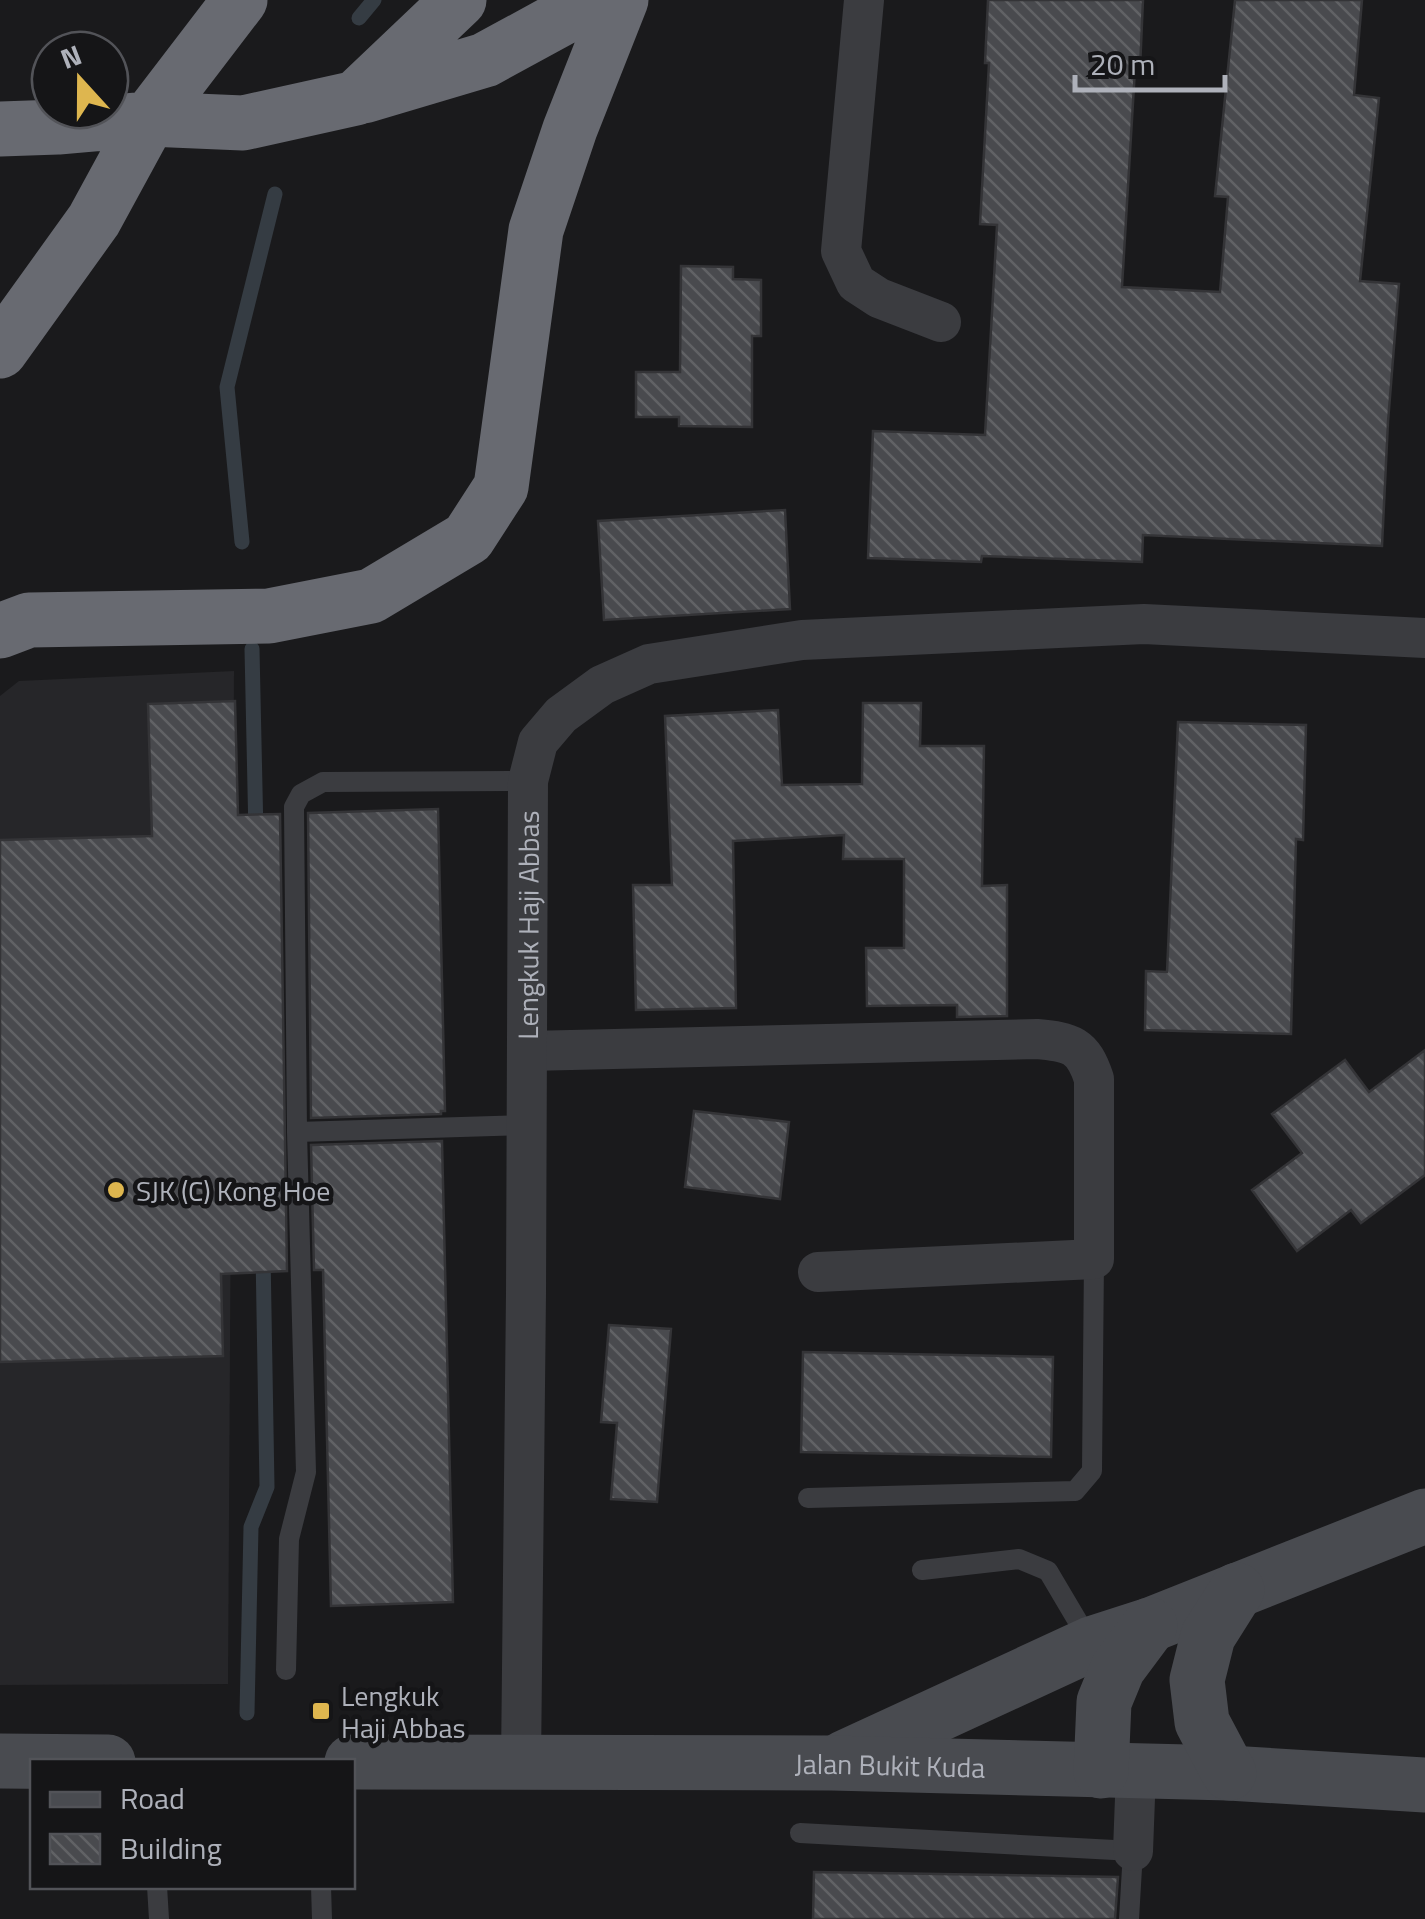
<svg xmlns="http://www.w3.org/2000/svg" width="1425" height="1919" font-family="'Titillium Web',sans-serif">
<defs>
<pattern id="building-back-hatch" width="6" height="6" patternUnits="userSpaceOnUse" patternTransform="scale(2.5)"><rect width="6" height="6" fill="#494a4e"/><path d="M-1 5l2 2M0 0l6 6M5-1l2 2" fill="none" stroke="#616265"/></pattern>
</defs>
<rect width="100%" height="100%" fill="#1a1a1c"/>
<path fill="#262629" d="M234,671l-6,1013 -228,1v-989l19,-15z"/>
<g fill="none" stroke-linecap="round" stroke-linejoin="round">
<path stroke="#353c43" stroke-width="15" d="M359,18l15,-18
M242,542l-15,-155 48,-193
M252,649l4,186
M247,1713l4,-186 16,-40 -4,-234"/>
</g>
<path fill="url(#building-back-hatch)" stroke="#343437" stroke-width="2.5" d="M988,0h155l-3,69h-5l-13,218 98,5 8,-95 -13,-1 20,-196h127l-8,95 25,3 -19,183 39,3 -11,138 -6,124 -239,-11 -1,27 -160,-6 -1,6 -113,-4 5,-127 112,4 12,-210 -17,-1 9,-161h-4z
M681,266l52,1v12l28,1v56h-9v91l-73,-1v-9h-43v-45h44z
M785,510l5,99 -186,11 -6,-99z
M235,701l3,114 42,-1 7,457 -66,3 2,82 -223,6v-522l152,-4 -4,-132z
M863,703h58l-1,43h64l-2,140 25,-1v131l-50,1v-12l-90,1 -1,-58h38v-89h-61l1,-24 -111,6 3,167 -100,2 -3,-125h39l-7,-169 113,-6 4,75 80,-1z
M1178,722l128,3 -3,115 -7,-1 -5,195 -146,-4 1,-59 21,1z
M438,809l7,302h-4v3l-130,4 -3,-305z
M1425,1050v125l-64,48 -10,-13 -54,41 -45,-61 50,-37 -30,-39 73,-54 24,32z
M694,1111l95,11 -9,77 -95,-12z
M442,1141l11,461 -122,4 -8,-336h-9l-3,-125z
M609,1325l62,4 -14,173 -46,-3 6,-76 -16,-1z
M803,1352l250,5 -2,100 -250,-5z
M814,1872l304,5 -3,42h-302z"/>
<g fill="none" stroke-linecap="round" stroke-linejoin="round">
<path stroke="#3b3c40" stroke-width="20" d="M527,1125l-230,7 -3,-325 7,-13 22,-12 205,-1
M808,1498l267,-7 17,-20 2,-212
M922,1570l97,-11 29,12 42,71
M286,1670l3,-131 17,-67 -9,-340
M800,1833l333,18 -4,68
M157,1886l2,33
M321,1886l1,33"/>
<g stroke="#3b3c40" stroke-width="40">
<path d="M864,0l-23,251 15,32 23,15 62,24"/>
<path d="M528,1051l509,-12c34,3 46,6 57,40v180l-276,13"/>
<path id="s1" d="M521,1763l5,-470 2,-512 10,-39 23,-27 41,-30 47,-21 153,-24 342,-16 281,14"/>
<path d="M1133,1851l3,-80"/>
</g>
<g stroke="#494b50" stroke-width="55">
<path d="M844,1758l247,-114 59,-19 275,-109"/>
<path d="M0,1761l108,1"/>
<path id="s2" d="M352,1762l480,1 397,10 196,12"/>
<path d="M1101,1771l3,-69 14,-34 32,-43"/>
<path d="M1229,1773l-27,-51 -5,-42 11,-44 29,-46"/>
</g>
<path stroke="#686a71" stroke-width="55" d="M364,96l121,-36 110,-60
M0,129l58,-2 91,-8 94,4 113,-25 103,-98
M0,351l94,-131 55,-101 91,-119
M0,631l29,-11 240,-4 102,-20 97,-58 33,-51 35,-257 34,-101 51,-129"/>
</g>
<g fill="#deb64f" stroke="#151517" stroke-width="4">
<circle cx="116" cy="1190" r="10"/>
<rect x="311" y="1701" width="20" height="20" rx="5"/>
</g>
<g text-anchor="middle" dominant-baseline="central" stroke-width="9" stroke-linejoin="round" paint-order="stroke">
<g font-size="28" fill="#aeb1ba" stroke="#151517">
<text stroke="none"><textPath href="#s1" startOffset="838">Lengkuk Haji Abbas</textPath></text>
<text stroke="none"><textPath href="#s2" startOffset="538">Jalan Bukit Kuda</textPath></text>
</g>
<g font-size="28" fill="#aeb1ba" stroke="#151517" text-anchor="start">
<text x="136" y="1190">SJK (C) Kong Hoe</text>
<text x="341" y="1695">Lengkuk<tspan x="341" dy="32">Haji Abbas</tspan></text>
</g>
</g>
<rect x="30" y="1759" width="325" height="130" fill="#151517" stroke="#525358" stroke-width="2.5"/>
<rect x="50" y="1792" width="50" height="15" fill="#494b50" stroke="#525358" stroke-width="2.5"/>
<text x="120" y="1809" font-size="30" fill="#aeb1ba">Road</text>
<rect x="50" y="1834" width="50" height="30" fill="url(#building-back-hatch)" stroke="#525358" stroke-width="2.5"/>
<text x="120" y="1859" font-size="30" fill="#aeb1ba">Building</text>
<g transform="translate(80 80) rotate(339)"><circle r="48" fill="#151517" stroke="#525358" stroke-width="2.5"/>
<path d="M0-8L18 38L0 25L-18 38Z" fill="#deb64f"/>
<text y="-15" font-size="28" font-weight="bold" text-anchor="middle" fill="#aeb1ba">N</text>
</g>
<path d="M1075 75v15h150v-15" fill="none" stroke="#aeb1ba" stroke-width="5"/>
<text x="1090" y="75" font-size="30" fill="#aeb1ba" stroke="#151517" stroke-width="8" paint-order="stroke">20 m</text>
</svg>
